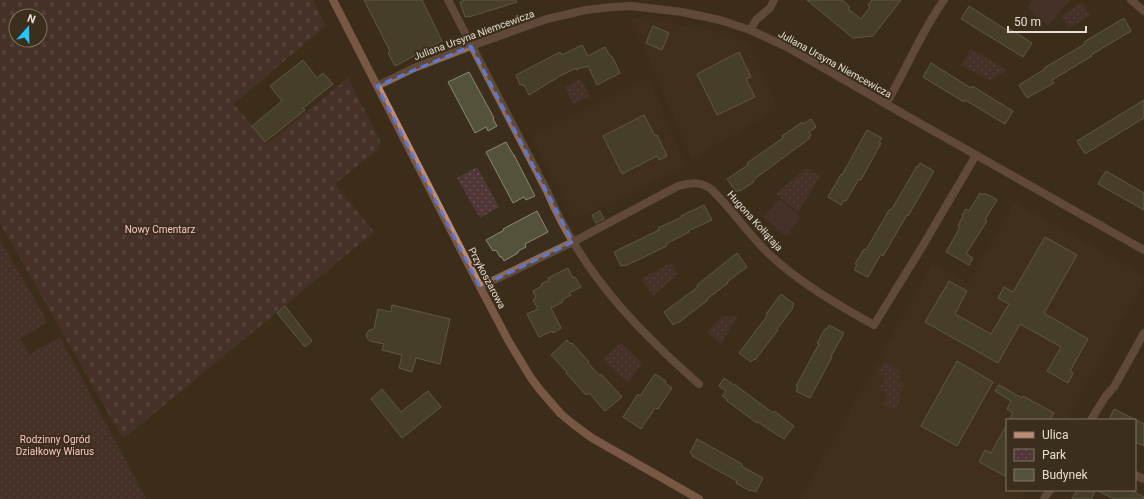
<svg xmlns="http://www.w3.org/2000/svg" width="1144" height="499" font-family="Roboto,sans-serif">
<defs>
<pattern id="cemetery-stones" width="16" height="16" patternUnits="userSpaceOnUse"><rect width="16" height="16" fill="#513638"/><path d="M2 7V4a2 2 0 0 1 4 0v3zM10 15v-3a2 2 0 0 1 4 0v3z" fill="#6a5354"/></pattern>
<pattern id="park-dots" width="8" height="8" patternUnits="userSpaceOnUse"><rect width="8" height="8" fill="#513638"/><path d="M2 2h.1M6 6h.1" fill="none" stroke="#6a5354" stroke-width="1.8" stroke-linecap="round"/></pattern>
</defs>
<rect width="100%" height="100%" fill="#3c2e1c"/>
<path fill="#46341c" d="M631,18l27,3 56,10 35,13 29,64 -86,51z
M649,78l36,88 -110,53 -43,-84z
M1015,203l129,73v5l-78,139h-59v70h19l-5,9h-220l132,-236 35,21z"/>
<path fill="url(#cemetery-stones)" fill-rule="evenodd" d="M0,0h313l12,26 -91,78 33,40 81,-66 32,62 -1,8 -44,36 39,48 -251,207 -123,-216zM16,16h24v24h-24z"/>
<path fill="url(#park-dots)" d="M1082,3l8,12 -21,13 -8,-12z
M971,49l36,21 -18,11 -28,-16z
M581,79l9,17 -17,8 -8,-17z
M477,167l22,40 -19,11 -23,-40z
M806,168l14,8 -22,36 -22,-18z
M0,240l45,77 1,6 -26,16 10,15 30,-17 86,162h-146z
M671,263l7,11 -25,22 -12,-17z
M722,316h16l-17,28 -14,-12z
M621,343l21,20 -14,20 -25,-23z
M885,362l17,10 -4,8 7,5 -7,11 3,2 -6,12 -12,-6 6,-10 -10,-5 7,-12 -8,-4z"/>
<path fill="#513638" d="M1033,0h37l-22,26 -21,-19z
M779,199l22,18 -15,19 -23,-19z"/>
<path fill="#54523b" stroke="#8b8971" d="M364,0h58l20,41 -47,25 -7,-13 2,-2z
M465,0h51l1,2 -48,15v-1l-4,1 -5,-15z
M807,0h35l8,7 -2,2 13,10 9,-12 -2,-2 4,-5h29l-28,36 -20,2z
M969,6l39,25 2,-2 22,14 -9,14 -62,-38z
M1124,18l7,13 -40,24 1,1 -40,24 2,3 -27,15 -8,-13 26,-16 -1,-1 41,-24 -1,-2z
M653,26l16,7 -7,17 -16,-7z
M582,45l6,11 17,-9 5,9h2l8,17 -23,12 -9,-19 -5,2v-1l-7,3v-2l-16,8 -31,19 -5,-10 -1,1 -1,-2 -2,1 -4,-10 44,-23 2,3z
M739,52l12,25 -5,2 9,18 -38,18 -20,-41z
M303,60l14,18 6,-5 10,11 -30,24 2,2 -40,32 -13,-16 30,-25 -12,-15z
M931,63l40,25 1,-2 41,25 -8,13 -40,-24 -1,2 -41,-25z
M469,72l25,46 -1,1 4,7 -9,5 -2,-4 -11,6 -27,-51z
M1144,100v18l-59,36 -8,-13z
M644,115l11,21 2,-1 10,21 -8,4 -2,-4 -35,18 -19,-38z
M811,119l5,8 -7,5 2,3 -2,2 1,1 -53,39 -4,4 1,1 -14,9 -1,-1 -3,2 -9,-13 21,-14 -1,-2 36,-25 -1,-2 20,-14 1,2z
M867,130l15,8 -3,4 2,1 -20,37 -2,-1 -13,22 -2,-1 -3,5 -13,-8 13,-23 1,1z
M506,142l8,14v-1l21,41 -9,4 -2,-3 -11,6 -27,-51z
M920,163l14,8 -26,45 -1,-1 -24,41 -2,-2 -13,23 -14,-7 3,-5 -2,-1 9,-15 2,1 23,-40h1l3,-3 24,-41 1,1z
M1106,171l38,22v17l-46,-26z
M980,193v1h5l6,2 6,4 -12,20 2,1 -21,33 7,4 -4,7 -23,-13 14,-25 -2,-1 5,-10 -1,-1 4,-6 3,2z
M704,205l8,15 -24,11 1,1 -23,12 1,2 -42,20 -1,-1 -3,1 -7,-14 45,-22 -1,-2 24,-11 -1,-1z
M537,211l11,21 -23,12 1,3 -8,4v2l-14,8 -2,-4h-2l-4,-7 -3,1 -7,-11 18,-10 -1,-1z
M600,211l4,8 -8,4 -4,-8z
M1045,237l32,18 -33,58 44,26 -18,32 3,2 -5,10 -21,-12 14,-24 -41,-23 -22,39 -73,-41 24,-41 18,10 -12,23 36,20 18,-30 -11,-6 6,-11 9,5z
M737,253l10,14 -20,15 1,1 -21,16 1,1 -30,23 -1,-1 -4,3 -9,-13 34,-25 -1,-2z
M568,268l5,10 2,-1 6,10 -12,6 2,2 -9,5 1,2 -12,6 10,20 -8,5 -1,-2 -13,6 -12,-23 11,-5 -5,-9 3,-2 -3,-7 9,-5 -1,-2 8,-4 -1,-2z
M781,294l13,10 -2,3 1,1 -16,21 1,1 -23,30 -1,-1 -3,3 -12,-9 28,-37 -1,-2z
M392,305l58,14 -10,45 -24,-6 -4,14 -13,-4 3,-13 -20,-5 2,-6 -14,-3 -3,-3 -1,-3 3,-5 5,-1 4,-20 13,3z
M285,306l27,35 -7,6 -28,-34z
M829,325l15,8 -13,23 1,1 -22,41 -14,-7 2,-4 -2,-1 23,-42 -2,-1 8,-14h2z
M567,340l4,4 1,-1 17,19 -1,1 11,12 2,-1 21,23 -17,14 -16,-18 -3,2 -20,-22 1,-1 -16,-17z
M957,361l36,21 -36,64 -36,-20z
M655,374l11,7 -1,2 7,5 -14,21 -3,-1 -14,21 -18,-12 15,-23 2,2z
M724,378l10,7v-1l39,29 1,-2 20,15 -10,13 -4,-3v1l-22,-15 -1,1 -30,-22 1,-1 -6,-4 4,-5 -7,-5z
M999,385l23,13 1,-2 31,17 -4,7h-41l4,-7 -6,-4 4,-8 -16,-10z
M382,389l19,23 27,-21 13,16 -39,31 -31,-39z
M1114,409l30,15v22l-9,-4v-22h-26z
M1007,424v53l-28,-15 6,-12 6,3z
M697,439l45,25 -1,2 22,12 -7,14 -5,-2 -1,1 -14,-8 1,-2 -45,-25 1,-1 -3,-2z
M1077,490h19l-5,9h-19z
M1096,490h34l14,7v2h-30z"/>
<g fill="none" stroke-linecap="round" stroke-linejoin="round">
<path stroke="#8c6b5d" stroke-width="8" d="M448,0l99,191c34,80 88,137 152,193
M1131,0l13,11
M750,30l6,-10 14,-12 4,-8
M377,86l37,-18 57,-22 76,-27 39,-9 26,-3 19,-1 51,6 38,8 30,10 37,17 113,65 244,138
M886,104c20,-34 35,-72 58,-104
M480,287l93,-45 105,-56c12,-4 23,-5 33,3 20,19 35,42 55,62 29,29 72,54 108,74l48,-78 54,-92
M1091,420l14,-23 9,-10 30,-54
M1135,475l9,4
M1044,499l6,-9"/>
<path stroke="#c08b75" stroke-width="8" d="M333,0l147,287 28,53 23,38 9,12 21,24 12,10 19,14 107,61"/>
</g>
<path d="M0 0H1144V499H0ZM471,46l102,196 -93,45 -103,-201z" fill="#3c2e1c" fill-opacity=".55" fill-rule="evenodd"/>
<path fill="none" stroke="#5a79d6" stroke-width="3" stroke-dasharray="8 5" stroke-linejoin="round" d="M471,46l102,196 -93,45 -103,-201z"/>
<g text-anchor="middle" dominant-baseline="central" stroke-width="4" stroke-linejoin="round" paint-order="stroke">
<g font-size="10" fill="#e7ded3" stroke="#3c2e1c">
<text transform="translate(474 35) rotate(-20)">Juliana Ursyna Niemcewicza</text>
<text transform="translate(835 64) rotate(29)">Juliana Ursyna Niemcewicza</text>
<text transform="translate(755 221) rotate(48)">Hugona Kołłątaja</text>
<text transform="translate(487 278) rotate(62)">Przykoszarowa</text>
</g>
<g font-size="10" fill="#f8c3c8" stroke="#3c2e1c">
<text x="160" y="229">Nowy Cmentarz</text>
<text x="55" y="439">Rodzinny Ogród<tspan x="55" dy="12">Działkowy Wiarus</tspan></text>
</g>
</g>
<rect x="1006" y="419" width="130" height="72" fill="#3c2e1c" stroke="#807465"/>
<rect x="1014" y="432" width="20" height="6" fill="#c08b75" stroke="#807465"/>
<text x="1042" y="439" font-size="12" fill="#e7ded3">Ulica</text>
<rect x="1014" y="449" width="20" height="12" fill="url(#park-dots)" stroke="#807465"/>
<text x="1042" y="459" font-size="12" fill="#e7ded3">Park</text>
<rect x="1014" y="469" width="20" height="12" fill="#54523b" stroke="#807465"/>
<text x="1042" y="479" font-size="12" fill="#e7ded3">Budynek</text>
<g transform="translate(28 28) rotate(20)"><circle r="19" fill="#3c2e1c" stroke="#807465"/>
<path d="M0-3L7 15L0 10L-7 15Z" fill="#20c9fd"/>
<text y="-6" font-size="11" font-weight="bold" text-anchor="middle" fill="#e7ded3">N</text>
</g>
<path d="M1008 26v6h78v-6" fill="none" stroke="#e7ded3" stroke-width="2"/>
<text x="1014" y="26" font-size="12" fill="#e7ded3" stroke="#3c2e1c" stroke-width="3" paint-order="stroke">50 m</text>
</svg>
